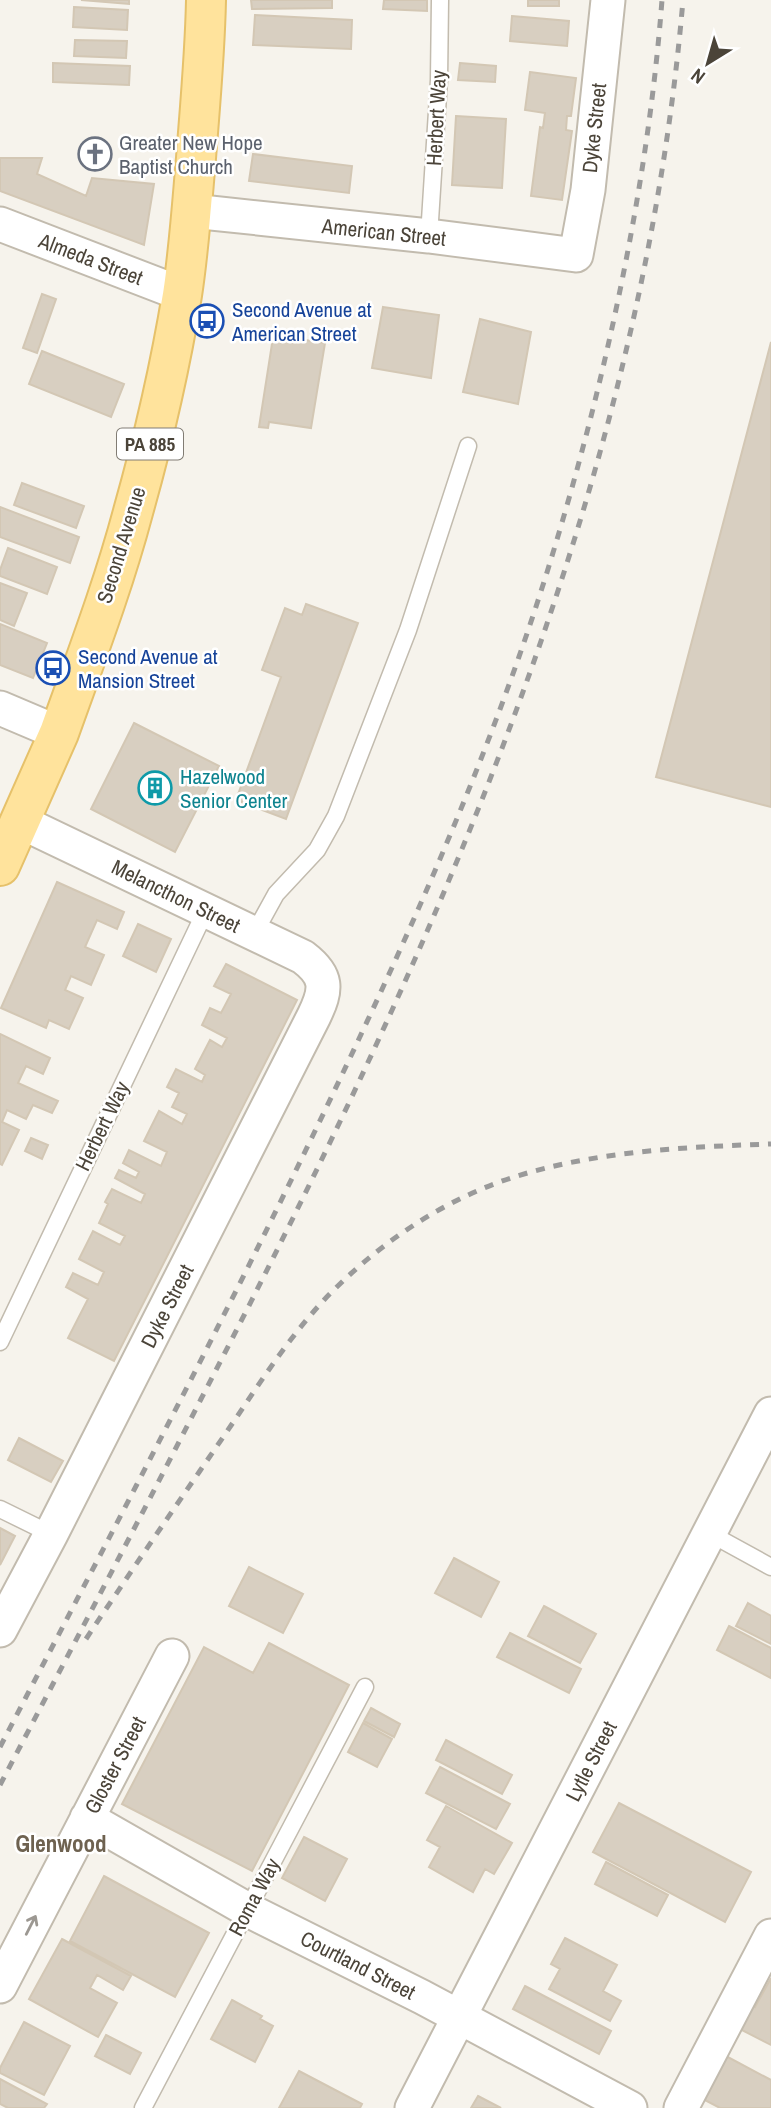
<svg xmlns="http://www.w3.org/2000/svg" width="771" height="2108" font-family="'Archivo Narrow',sans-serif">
<rect width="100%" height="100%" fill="#f6f3ec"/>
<path fill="#d8cfc1" stroke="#d3c7b4" stroke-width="2" d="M81,0h48v4z
M251,0h81v8l-80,1z
M384,0h43v11l-44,-2z
M528,0h31v6h-31z
M74,7l54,3 -1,20 -54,-3z
M255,15l97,5 -1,29 -98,-4z
M512,16l57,5 -2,25 -57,-5z
M75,40l52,1 -1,17 -52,-2z
M53,63l77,3 -1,19 -76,-3z
M460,63l36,3 -1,16 -37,-2z
M530,72l46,6 -5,38h-4l-1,14 6,1 -10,69 -31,-4 9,-69 3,1 2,-15 -20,-3z
M456,116l50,3 -4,69 -50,-3z
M253,154l99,12 -3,27 -100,-12z
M0,158h42l-5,16 49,22 6,-18 62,6 -10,61 -144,-54z
M42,294l14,5 -19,54 -14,-5z
M383,307l56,8 -8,63 -59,-10z
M480,319l51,13 -13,72 -55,-12z
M274,331l31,5v4l20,3 -14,85 -42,-6 -1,6 -9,-1z
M771,342v465l-115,-30z
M42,351l82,33 -13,33 -82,-33z
M22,483l62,23 -8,22 -62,-23z
M0,507l79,30 -9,26 -70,-26z
M8,548l49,19 -10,27 -47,-18v-6z
M0,583l27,10 -13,33 -14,-6z
M306,604l52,19 -72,196 -50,-19 45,-123 -19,-7 23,-62 17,7z
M0,624l47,19 -14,35 -33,-13z
M134,723l85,43 -44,86 -84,-43z
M57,882l67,30 -7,17 -20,-9 -12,27 19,8 -13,30 -20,-9 -6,14 18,8 -14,31 -20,-9 -3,8 -45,-20z
M138,924l33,15 -15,33 -33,-16z
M226,964l71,36 -183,361 -46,-23 20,-39 -22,-12 7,-14 25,12 6,-13 -25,-13 14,-28 27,14 5,-9 -26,-13 9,-19 -3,-2 7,-13 29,14 4,-9 -30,-16 4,-8 17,8 3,-6 -16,-9 6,-13 32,16 6,-14 -23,-11 15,-30 23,13 5,-10 -15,-7 7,-14 -12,-6 9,-18 26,13 3,-7 -10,-6 15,-29 12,7 5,-9 -25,-13 8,-17 11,5 10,-19 -17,-8z
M0,1034l50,24 -7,16 -17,-8 -8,17 40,18 -6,12 -19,-8 -7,14 -19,-9 -5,12 17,8 -17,35 -2,-1z
M31,1138l17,7 -6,14 -17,-8z
M19,1438l44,23 -12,21 -43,-22z
M0,1528l15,8 -15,29z
M454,1558l45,24 -18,35 -46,-24z
M249,1567l54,27 -20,39 -54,-27z
M748,1603l23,13v28l-35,-18z
M544,1606l52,28 -16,29 -52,-27z
M729,1626l42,22v30l-54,-28z
M510,1633l71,36 -12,24 -72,-36z
M269,1643l80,42 -97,186 -130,-67 82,-157 49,26z
M371,1708l29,16 -6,13 -30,-16z
M363,1723l29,16 -15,28 -29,-15z
M446,1740l66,35 -10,19 -66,-34z
M440,1767l70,37 -14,25 -70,-36z
M619,1803l132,69 -26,50 -132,-70z
M446,1806l66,37 -18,31 -9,-5 -12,23 -44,-25 11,-20 -13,-7z
M304,1837l43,22 -22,42 -43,-23z
M606,1862l62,33 -11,21 -62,-32z
M104,1876l105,57 -34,64 -105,-56z
M565,1938l52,27 -14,26 18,10 -11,20 -61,-32 11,-20 -9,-5z
M62,1939l69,37 -8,14 -26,-15 -7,13 27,15 -19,34 -69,-38z
M771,1978v67l-35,-18 13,-24 6,4z
M525,1986l86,45 -12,23 -86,-45z
M232,2000l30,16 -2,3 13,7 -18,36 -44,-23z
M24,2022l46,24 -26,49 -44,-22v-5z
M106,2035l35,18 -11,21 -35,-18z
M724,2055l47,25v28h-51l-19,-10z
M299,2071l63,33 -2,4h-81z
M0,2079l47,25 -3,4h-36l-8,-4z
M478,2096l23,12h-30z"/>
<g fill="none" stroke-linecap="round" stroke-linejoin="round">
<defs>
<path id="service" d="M429,236l10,-156 1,-80
M254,934l22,-40 41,-44 19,-34 72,-186 60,-184
M0,1342l206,-432
M0,1509l51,25
M709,1533l62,34
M143,2108l222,-421"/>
<path id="minor" d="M192,211l237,25 147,19 12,-65 20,-190
M0,224l182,70
M0,708l59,25
M0,1630l51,-96 263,-518c13,-27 14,-40 -11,-59l-282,-135
M87,1818l161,92 174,87 208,111
M0,1986l172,-330
M412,2108l359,-694
M681,2108l90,-172"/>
<path id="primary" d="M0,866l59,-133c26,-73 54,-146 74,-221 20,-71 37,-144 49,-217 7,-45 10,-91 14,-137 4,-52 9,-105 10,-158"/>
</defs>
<use href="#service" stroke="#c2bbae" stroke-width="19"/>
<use href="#minor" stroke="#c2bbae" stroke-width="37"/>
<use href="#primary" stroke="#e6c16a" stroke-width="42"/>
<use href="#service" stroke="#fff" stroke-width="16"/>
<use href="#minor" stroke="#fff" stroke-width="33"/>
<use href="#primary" stroke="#ffe39c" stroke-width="38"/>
<path stroke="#9a9a9a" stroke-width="5" stroke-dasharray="9 9" stroke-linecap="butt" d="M86,1639c43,-65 87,-129 131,-193 34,-49 66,-102 107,-146 51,-54 118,-100 190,-123 82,-26 171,-30 257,-33
M0,1747c115,-221 232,-441 339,-666 81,-170 158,-344 213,-525 54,-177 96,-372 110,-556
M0,1785c67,-128 135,-257 201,-386 229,-442 439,-896 482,-1399"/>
</g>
<defs><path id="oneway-shaft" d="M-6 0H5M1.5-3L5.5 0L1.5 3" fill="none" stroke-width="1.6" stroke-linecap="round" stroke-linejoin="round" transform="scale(1.75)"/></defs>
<use stroke="#9c9892" href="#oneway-shaft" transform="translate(31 1925) rotate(-63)"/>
<defs>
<symbol id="church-ring" viewBox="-11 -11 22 22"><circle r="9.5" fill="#fff" stroke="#6b7280" stroke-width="1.5"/><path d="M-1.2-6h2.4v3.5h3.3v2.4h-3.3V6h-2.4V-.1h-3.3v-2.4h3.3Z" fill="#6b7280"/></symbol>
<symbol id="bus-ring" viewBox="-11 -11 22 22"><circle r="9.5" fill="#fff" stroke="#1a4fb4" stroke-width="1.5"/><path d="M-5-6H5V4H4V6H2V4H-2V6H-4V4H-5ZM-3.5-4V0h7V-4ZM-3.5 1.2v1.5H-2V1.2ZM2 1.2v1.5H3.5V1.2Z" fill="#1a4fb4"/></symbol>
<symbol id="building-ring" viewBox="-11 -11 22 22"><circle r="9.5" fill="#fff" stroke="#0f9aa8" stroke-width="1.5"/><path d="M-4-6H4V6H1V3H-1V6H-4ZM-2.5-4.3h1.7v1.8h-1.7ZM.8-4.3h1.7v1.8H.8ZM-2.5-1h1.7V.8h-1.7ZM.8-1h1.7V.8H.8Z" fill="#0f9aa8"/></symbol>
</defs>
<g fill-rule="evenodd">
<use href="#church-ring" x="76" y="135" width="38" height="38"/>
<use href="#bus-ring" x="188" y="302" width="38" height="38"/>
<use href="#bus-ring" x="34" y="649" width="38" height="38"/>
<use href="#building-ring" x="136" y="769" width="38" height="38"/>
</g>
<g text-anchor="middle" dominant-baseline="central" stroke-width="5" stroke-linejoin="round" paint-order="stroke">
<rect fill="#fff" stroke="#817c74" stroke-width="2" x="117" y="428.5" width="66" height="31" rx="5"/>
<g font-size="19" font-weight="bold" fill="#4b4439">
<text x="150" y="444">PA 885</text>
</g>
<g font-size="21" fill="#4b4439" stroke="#fff">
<text transform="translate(436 118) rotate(-87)">Herbert Way</text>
<text transform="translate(594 128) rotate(-84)">Dyke Street</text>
<text transform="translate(384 232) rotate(6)">American Street</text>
<text transform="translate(91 259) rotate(21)">Almeda Street</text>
<text transform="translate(121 545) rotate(-73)">Second Avenue</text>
<text transform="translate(176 896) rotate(26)">Melancthon Street</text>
<text transform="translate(102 1126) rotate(-64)">Herbert Way</text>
<text transform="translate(167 1306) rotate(-63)">Dyke Street</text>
<text transform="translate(591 1761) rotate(-63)">Lytle Street</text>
<text transform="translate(115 1765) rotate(-62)">Gloster Street</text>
<text transform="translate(254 1897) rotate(-62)">Roma Way</text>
<text transform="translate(358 1965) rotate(27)">Courtland Street</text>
</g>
<g font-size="21" fill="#5b616d" stroke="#fff" text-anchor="start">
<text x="119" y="142">Greater New Hope<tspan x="119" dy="24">Baptist Church</tspan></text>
</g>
<g font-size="21" fill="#164399" stroke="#fff" text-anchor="start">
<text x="232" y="309">Second Avenue at<tspan x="232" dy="24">American Street</tspan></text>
<text x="78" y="656">Second Avenue at<tspan x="78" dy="24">Mansion Street</tspan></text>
</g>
<g font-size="21" fill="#0d838f" stroke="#fff" text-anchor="start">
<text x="180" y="776">Hazelwood<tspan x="180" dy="24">Senior Center</tspan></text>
</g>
<g font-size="23" font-weight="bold" fill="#6e6250" stroke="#fff">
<text x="61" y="1843">Glenwood</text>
</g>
</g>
<g transform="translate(708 63) rotate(217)" stroke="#ffffff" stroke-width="5" paint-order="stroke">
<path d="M0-5L12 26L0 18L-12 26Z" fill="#4b4439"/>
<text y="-10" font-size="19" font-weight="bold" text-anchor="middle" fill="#4b4439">N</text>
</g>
</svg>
